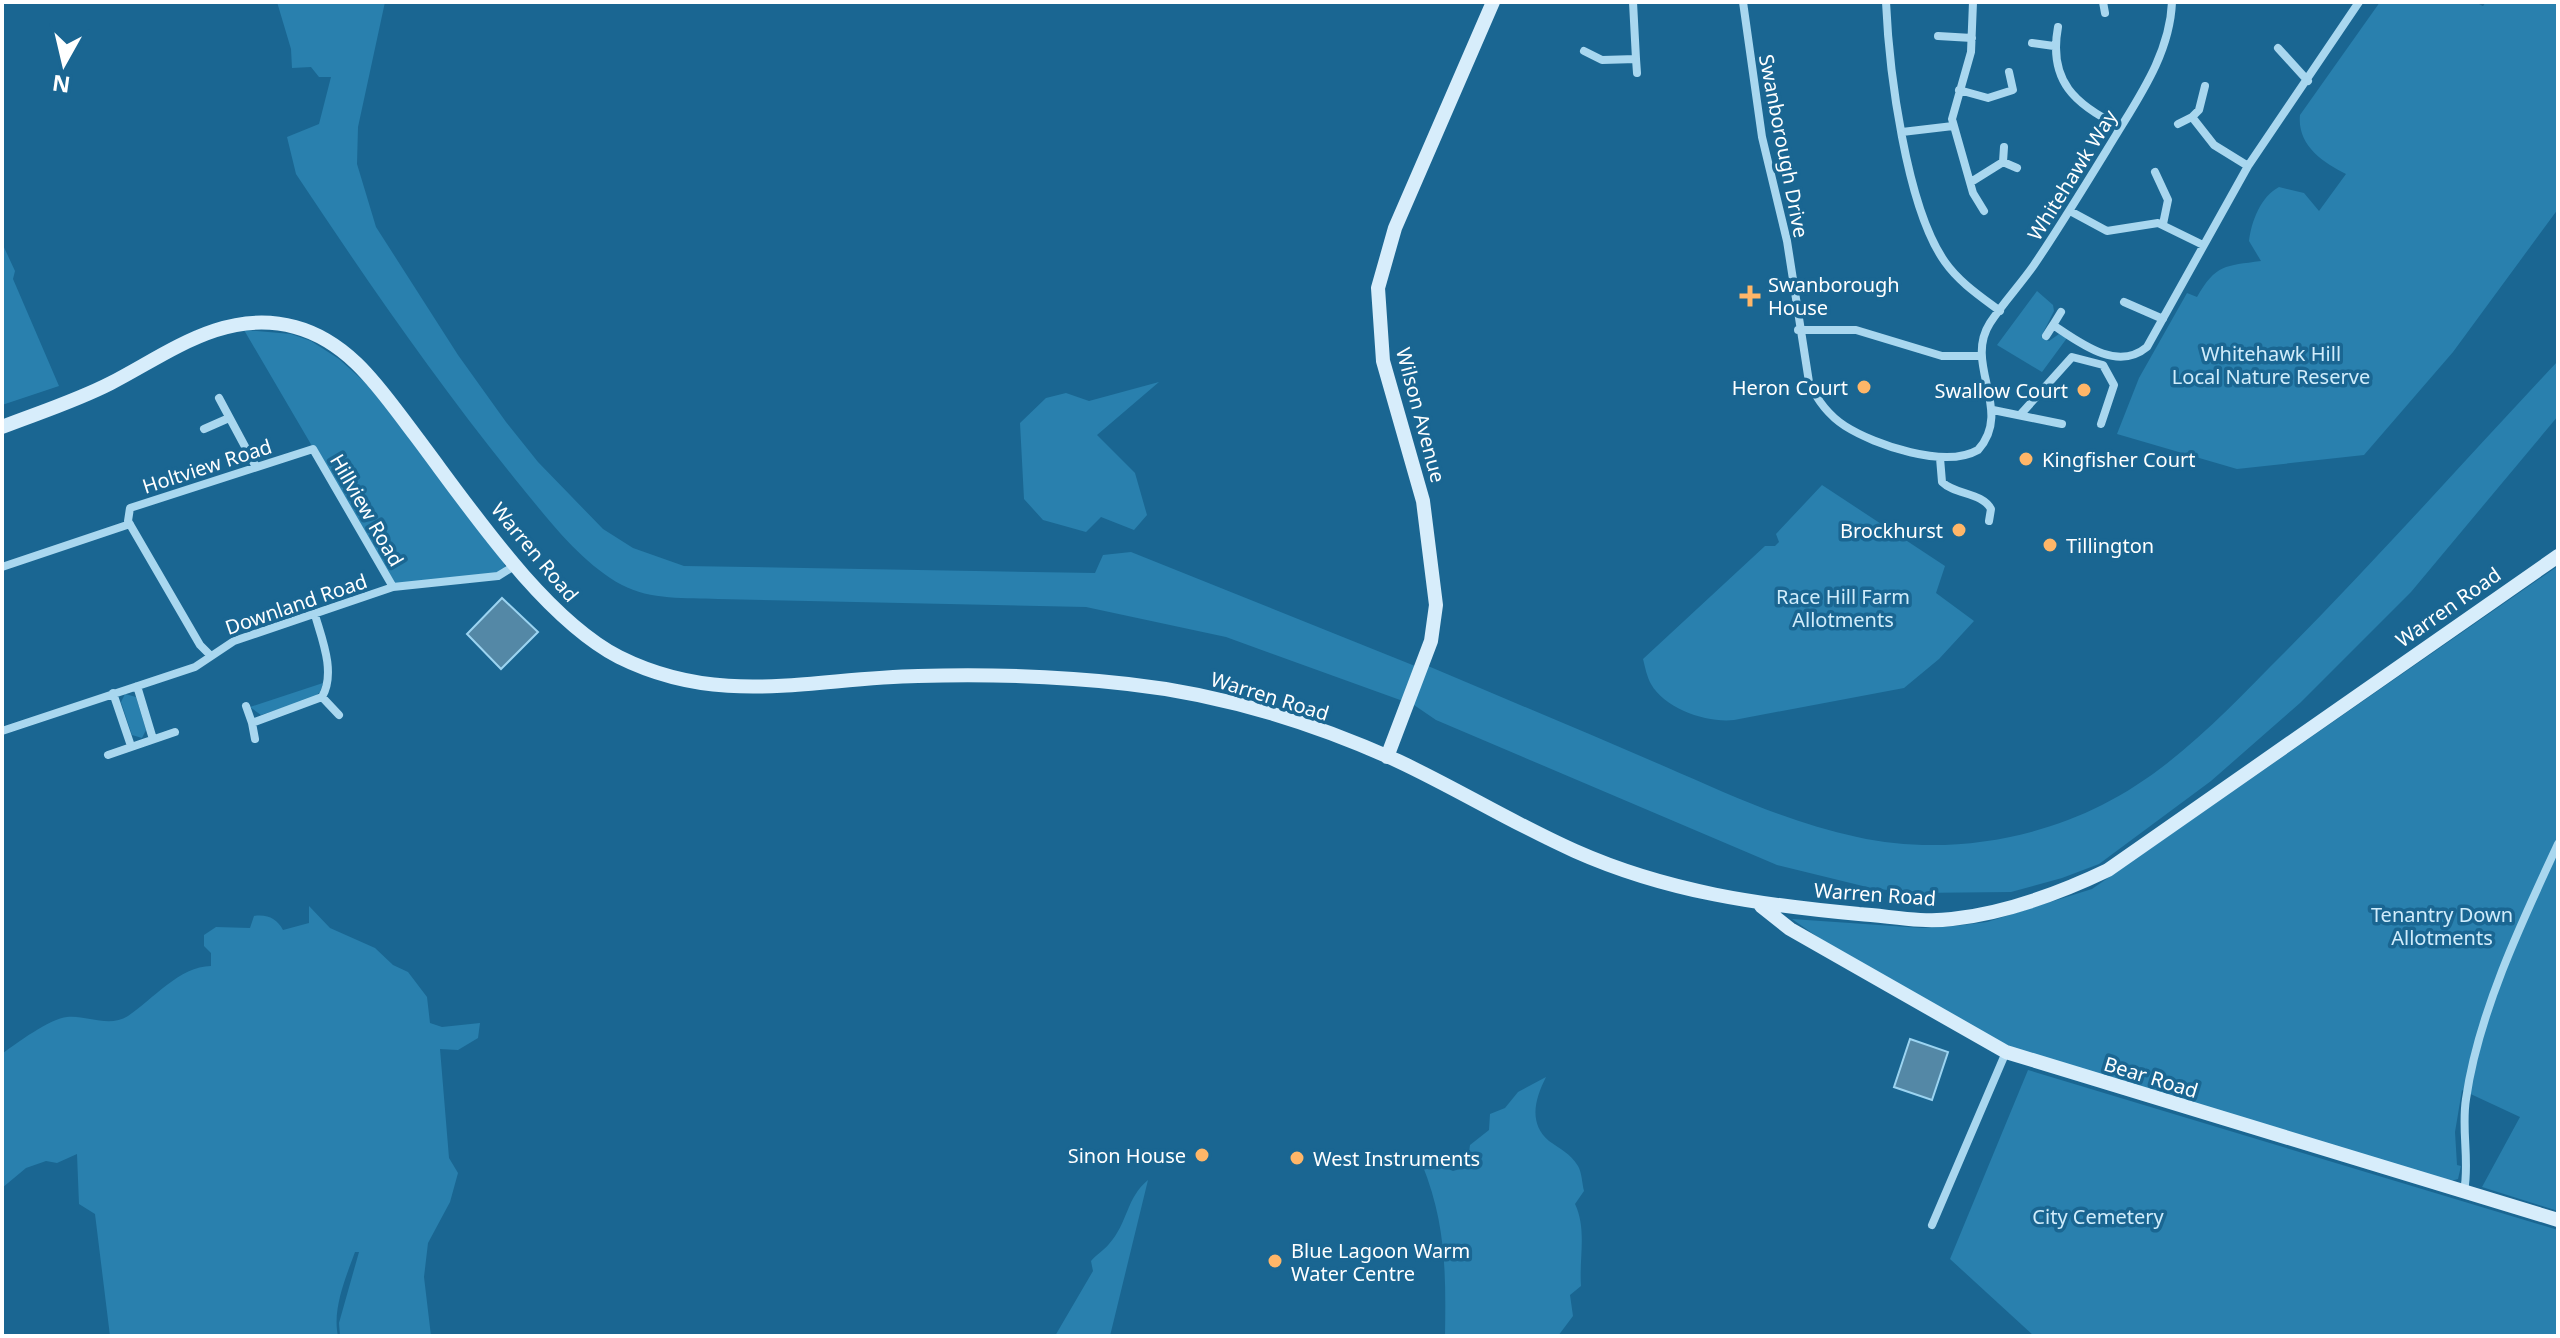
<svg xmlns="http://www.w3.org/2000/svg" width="2560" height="1338" font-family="'Noto Sans',sans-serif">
<rect width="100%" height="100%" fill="#1a6692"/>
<path fill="#2980ae" d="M277,2h108l-27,125 -1,37 19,63 82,128 48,67 32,40 65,67 30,19 51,18 411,7 8,-18 28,-3 284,114h13c80,34 159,67 238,101 62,27 124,56 191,70 81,18 172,5 245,-32 72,-36 126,-96 182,-152 94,-95 183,-195 274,-292v55l-147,176 -111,111 -89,78 -112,83 -37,14 -51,14 -99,1 -41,-5 -94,-23 -341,-145 -22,-15 -188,-68 -140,-30 -368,-8c-31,-1 -68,1 -96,-14 -43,-23 -77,-70 -107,-106 -79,-98 -150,-201 -219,-305l-9,-37 32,-13 12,-47h-12l-8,-10 -19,1 -1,-19z
M2380,2h95l8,4 3,-4h72v207l-105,143 -89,103 -127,14 -120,-35 22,-56 48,-85 10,4c19,-33 28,-31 64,-36l-12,-20c2,-19 12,-45 30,-54l25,6 15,18 27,-37c-24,-12 -49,-29 -46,-59z
M2,243l13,28 -2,8 46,107 -57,19z
M2037,291l16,14 1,6 -13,26 8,4 10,-7 8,4 -25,34 -45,-27z
M244,330l47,4 20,7 28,18 30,27 133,171 4,13 -8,4 -104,12z
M1159,382l-62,53 38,38 12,42 -13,15 -33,-13 -15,15 -43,-12 -19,-21 -4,-76 26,-25 20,-5 23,8z
M1822,485l123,81 -9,27 38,28 -35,38 -35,29 -170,32c-27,3 -69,-11 -83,-36 -4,-7 -6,-17 -8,-25l122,-113h10l4,-4 -3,-8z
M2558,566v645l-76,-24 38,-70 -58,-27 -7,42 2,33 4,1 -3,13 -7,2 -419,-126 -37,-15 -173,-100 -30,-21 130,9 33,-2 32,-4 105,-33z
M323,683l-3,9 -7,6 -52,17 -11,-8z
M125,694l11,3 10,33 -4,8 -10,-3 -11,-33z
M309,906l21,22 45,20 18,17 15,7 19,25 3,26 12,4 38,-4 -2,15 -20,12 -18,-1 9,109 9,15 -8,29 -22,41 -4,34 7,59h-91l-1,-13 20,-71h-4c-9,25 -23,57 -17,84h-228l-15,-122 -16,-10 -2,-50 -20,9 -11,-2 -20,7 -24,20v-134c13,-10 49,-36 65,-37 20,-2 42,11 61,-1 24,-16 52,-50 83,-50v-13l-7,-7v-11l12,-8 34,1 4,-12c14,-2 23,3 29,14l26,-7z
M2028,1070l530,160v106h-524l-84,-77z
M1546,1077c-11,22 -18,46 3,64 11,8 21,12 29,25 4,7 4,17 6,25l-9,13c12,25 4,54 6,82l-11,9 3,21 -15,20h-113c1,-63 1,-113 -23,-172l19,2 12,5 14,-4 3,-22 19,-15 1,-16 15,-6 13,-16z
M1148,1180l-38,156h-55l38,-65 -2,-10c6,-7 13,-11 18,-17 19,-21 17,-46 39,-64z"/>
<path fill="#5488a6" stroke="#9cd4f1" stroke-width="2" d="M502,598l36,34 -37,37 -34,-35z
M1910,1039l38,13 -16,48 -38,-13z"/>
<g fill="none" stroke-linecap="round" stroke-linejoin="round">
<path stroke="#a9d7ef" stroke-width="8" d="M1743,2l19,135 25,104 22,141c8,18 19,33 36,44 30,19 100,43 133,24 36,-40 -15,-85 12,-127 13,-20 30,-38 44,-58 29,-43 55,-86 82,-130 25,-41 54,-83 56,-133
M1886,2c3,68 20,205 59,260 14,20 35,34 55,49
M1973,2l-2,50 -19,67 21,74 11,18
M2103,2l2,11
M2058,27c-10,54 17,78 63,100
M1938,36l34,2
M2032,43l22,3
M2278,48l30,33
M1584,51l18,9 34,-1 -3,-57
M1636,59l1,14
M2205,86l-6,24 -7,7 22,28 34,21
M1959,90l29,8 25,-8 -4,-18
M2178,124l14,-7
M1902,132l51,-6
M2003,162l1,-15
M2155,172l13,28 -5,24
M1971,182l32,-20 14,6
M2070,211l37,20 51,-8 45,22
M2124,302l39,17
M2061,312l-8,13c27,18 64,47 94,22l101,-181 111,-164
M1798,330h58l86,26h39
M2046,336l7,-11
M219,398l37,69
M1993,410l69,14
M2020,415l52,-58 31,8 11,20 -13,39
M204,429l25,-11
M1940,458l2,24c13,13 40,10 49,27l-2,12
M2,567l128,-43
M210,655l-10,-10 -72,-124 2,-13 183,-59 80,138
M137,686l16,53
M113,693l18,53
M322,697l17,18
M246,706l6,17 70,-26c14,-24 0,-58 -7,-82
M252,723l3,16
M2,731l193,-64 39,-26 159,-54 105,-11 18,-11
M108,755l67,-23
M2464,1191c6,-29 -3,-61 2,-92 12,-85 56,-178 92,-255
M1932,1225l74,-173"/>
<path stroke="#d7edfb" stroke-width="14" d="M2,427c36,-14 74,-26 109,-44 58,-30 114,-75 184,-56 56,15 87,65 120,108 53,70 127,182 204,222 102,51 192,21 299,19 70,-2 141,0 210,8 92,10 186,39 270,77 60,28 116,63 177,90 92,41 186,54 284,63 31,2 62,9 93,5 54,-6 108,-26 156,-49l450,-314
M1387,757l44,-116 5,-36 -13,-104 -40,-140 -5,-73 17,-60 98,-226
M1761,906l29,23 216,123 552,168"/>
</g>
<g fill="#ffb668" stroke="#1a6692" stroke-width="3">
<path d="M1746 284h8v8h8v8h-8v8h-8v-8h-8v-8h8z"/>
<circle cx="1864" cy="387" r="8"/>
<circle cx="2084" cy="390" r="8"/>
<circle cx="2026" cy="459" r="8"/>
<circle cx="1959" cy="530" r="8"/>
<circle cx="2050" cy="545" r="8"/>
<circle cx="1202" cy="1155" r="8"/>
<circle cx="1297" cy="1158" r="8"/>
<circle cx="1275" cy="1261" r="8"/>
</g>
<g text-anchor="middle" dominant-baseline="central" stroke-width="7" stroke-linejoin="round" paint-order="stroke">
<g font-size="20" fill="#fff" stroke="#1a6692">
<text transform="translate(1784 146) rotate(79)">Swanborough Drive</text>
<text transform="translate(2072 175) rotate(-58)">Whitehawk Way</text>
<text transform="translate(1421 415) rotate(75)">Wilson Avenue</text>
<text transform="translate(207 466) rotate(-18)">Holtview Road</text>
<text transform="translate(367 510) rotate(60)">Hillview Road</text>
<text transform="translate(535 552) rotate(50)">Warren Road</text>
<text transform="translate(296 604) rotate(-19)">Downland Road</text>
<text transform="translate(2448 607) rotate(-35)">Warren Road</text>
<text transform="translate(1270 696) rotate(17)">Warren Road</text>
<text transform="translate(1875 894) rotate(4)">Warren Road</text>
<text transform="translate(2151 1077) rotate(17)">Bear Road</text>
</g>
<g font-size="20" fill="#fff" stroke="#1a6692" text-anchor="start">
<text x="1768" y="284">Swanborough<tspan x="1768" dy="23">House</tspan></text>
<text x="1848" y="387" text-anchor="end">Heron Court</text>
<text x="2068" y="390" text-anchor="end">Swallow Court</text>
<text x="2042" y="459">Kingfisher Court</text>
<text x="1943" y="530" text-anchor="end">Brockhurst</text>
<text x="2066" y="545">Tillington</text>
<text x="1186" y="1155" text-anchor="end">Sinon House</text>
<text x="1313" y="1158">West Instruments</text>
<text x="1291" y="1250">Blue Lagoon Warm<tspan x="1291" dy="23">Water Centre</tspan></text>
</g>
<g font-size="20" fill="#d0ecfb" stroke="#1a6692">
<text x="2271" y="353">Whitehawk Hill<tspan x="2271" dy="23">Local Nature Reserve</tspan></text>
<text x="1843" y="596">Race Hill Farm<tspan x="1843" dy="23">Allotments</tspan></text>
<text x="2442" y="914">Tenantry Down<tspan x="2442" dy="23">Allotments</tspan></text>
<text x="2098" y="1216">City Cemetery</text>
</g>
</g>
<rect width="2560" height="1338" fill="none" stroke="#ffffff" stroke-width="8"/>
<g transform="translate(64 64) rotate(188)" stroke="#1a6692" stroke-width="6" paint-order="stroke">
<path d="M0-6L14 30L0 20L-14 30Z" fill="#ffffff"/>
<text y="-12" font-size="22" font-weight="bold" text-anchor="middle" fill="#ffffff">N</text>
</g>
</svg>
